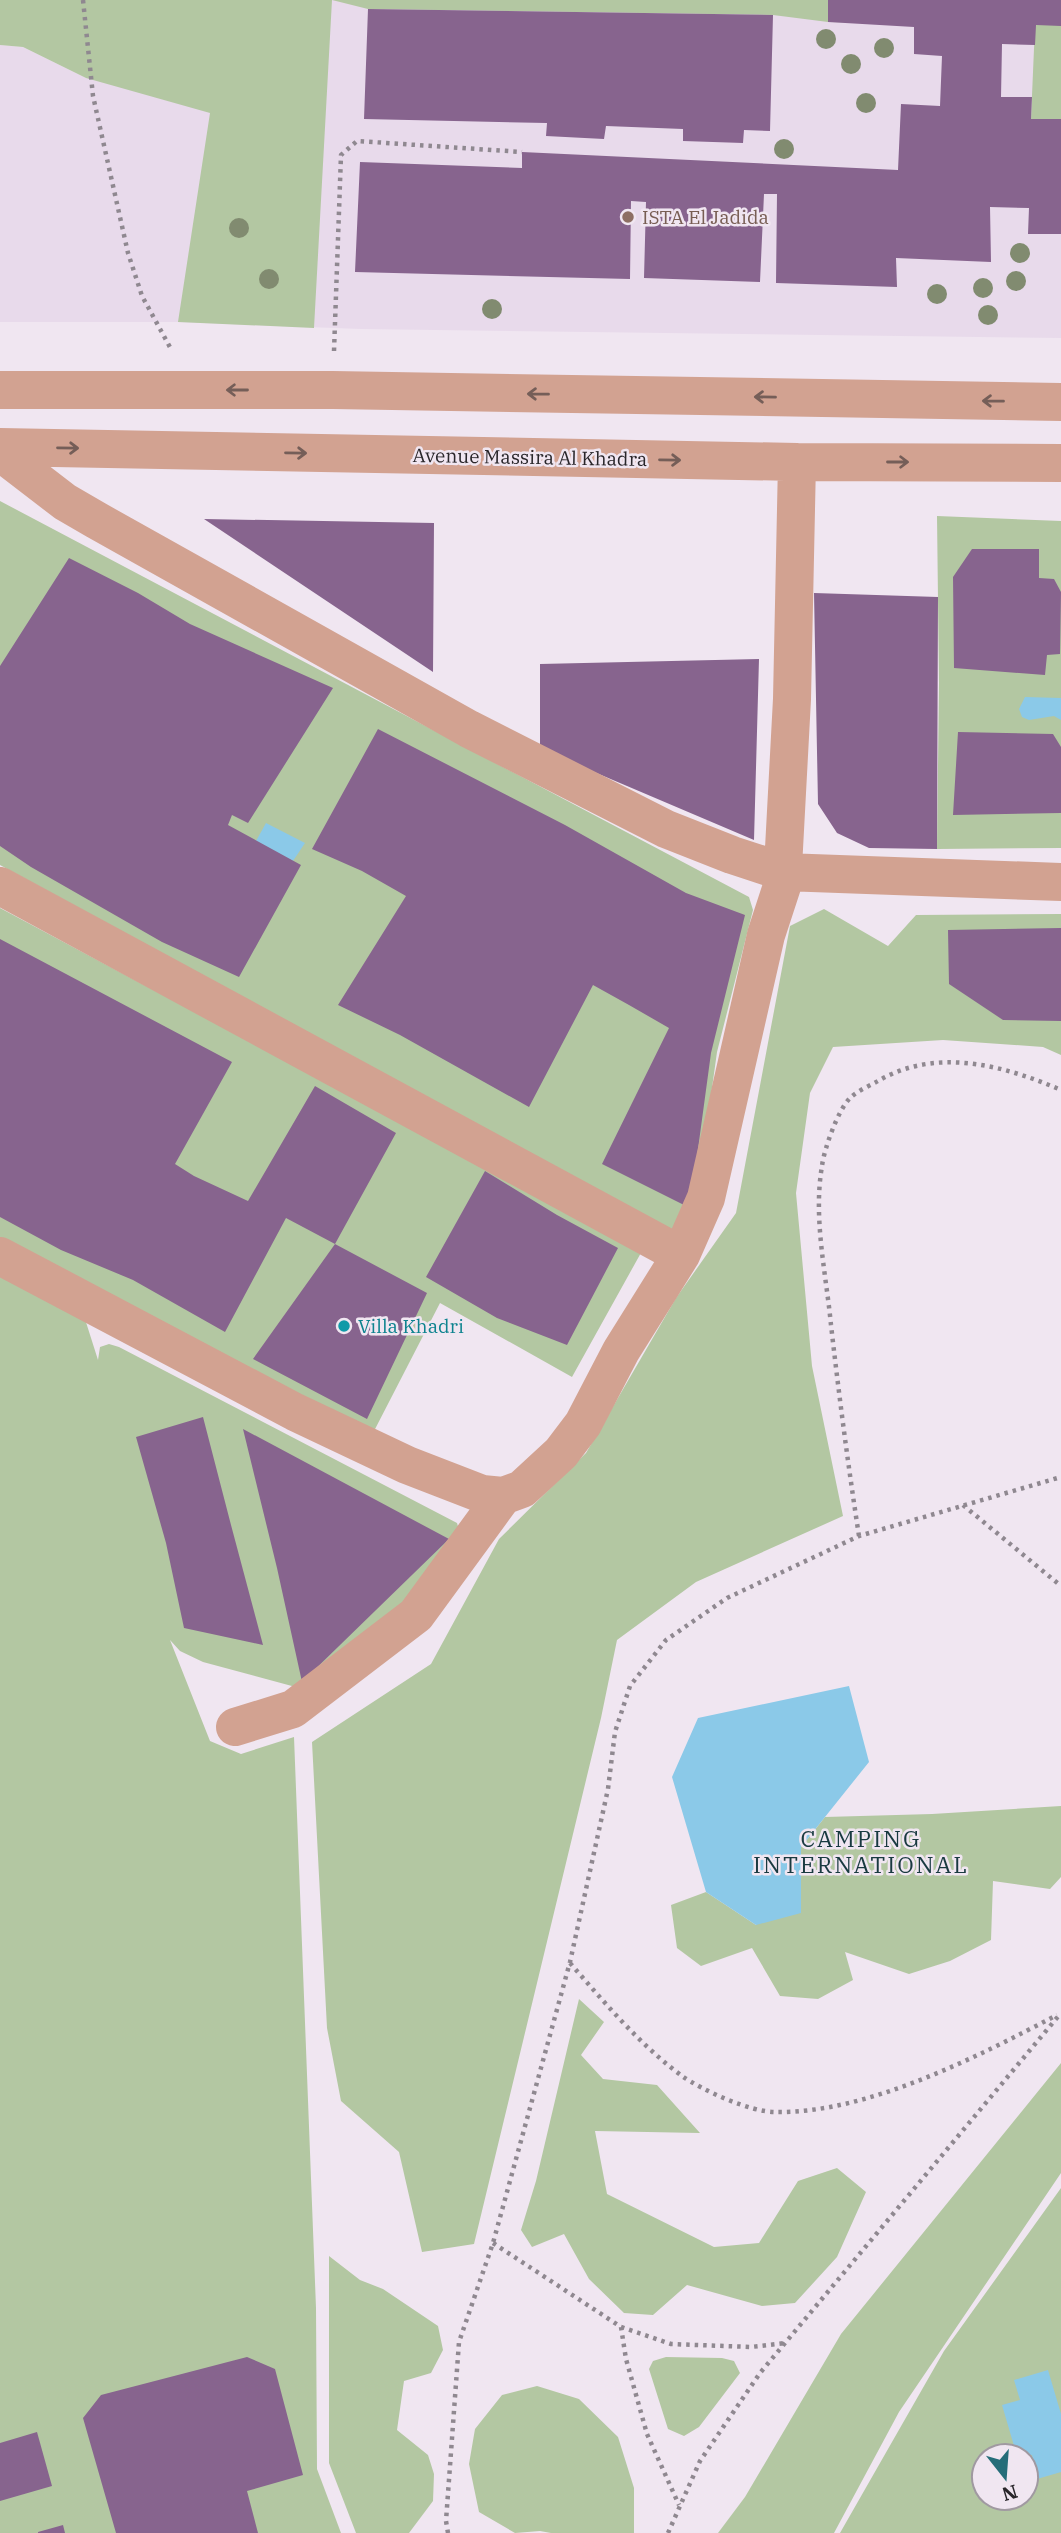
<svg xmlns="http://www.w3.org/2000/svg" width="1061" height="2533" font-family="'IBM Plex Serif',serif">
<rect width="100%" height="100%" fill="#f0e6f1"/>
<path fill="#e8daeb" d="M220,0h841v338l-700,-9 -183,-7h-178v-277l23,2 63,31z"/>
<path fill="#b3c7a2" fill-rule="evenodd" d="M0,0h1061v119h-30l4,-94 -207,-3 -55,-7 -405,-6 -36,-9 -18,328 -136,-6 32,-209 -124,-35 -63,-31 -23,-2z
M0,501l749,396 4,13 -36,142 -22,158 -20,23 -675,-368z
M937,516l124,5v327l-124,1 2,-166z
M0,908l642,343 -70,126 -132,-74 -67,130 -373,-195z
M824,909l64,37 28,-31 145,-1v141l-18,-8 -100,-7 -110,7 -23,46 -14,100 16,173 31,150 -147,66 -79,58 -16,78 -127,526 -52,8 -23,-100 -58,-51 -14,-73 -15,-286 119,-78 68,-125 87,-86 90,-155 60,-85 54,-287z
M0,1256l78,41 20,63 2,-13 9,-3 10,3 338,176 3,10 -56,75 -101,81 -100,-27 -23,-11 -10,-11 40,101 31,13 53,-17 22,571 1,161 24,64h-341z
M1061,1806v71l-11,12 -57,-8 -2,59 -41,21 -41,13 -64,-22 8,28 -35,19 -38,-3 -28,-48 -51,18 -24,-18 -6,-43 35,-13 50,33 45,-78 24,-30 107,-3z
M579,1999l25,23 -23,33 22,24 54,6 43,48 -105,-2 12,63 107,53 45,-4 39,-62 39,-13 29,24 -29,65 -42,46 -33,3 -75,-21 -34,30 -29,-2 -35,-34 -25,-45 -32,13 -11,-17 15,-49z
M1061,2063v110l-162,239 -65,121h-116l27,-36 96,-163z
M1061,2188v345h-221l104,-182zM984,2456h42v42h-42z
M329,2256l31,24 23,9 55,37 5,24 -12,23 -27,8 -7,49 31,25 6,19 -1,27 -24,32h-53l-27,-70z
M666,2357l56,1 12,3 6,12 -41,54 -15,9 -16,-7 -19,-60 4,-8z
M537,2386l42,13 39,38 16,51v45h-83l-11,-2 -25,2 -36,-21 -10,-48 6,-35 27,-34z"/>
<path fill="#8bc9e8" d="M1025,697l36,1v22l-7,-4 -25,4 -7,-3 -3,-8z
M266,823l39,20 -12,18 -37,-20z
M849,1686l20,76 -68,85v66l-45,12 -50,-33 -34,-115 26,-59z
M1048,2370l13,44v58l-24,7 -5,-24 -15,1 -15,-51 18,-5 -6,-20z"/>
<path fill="#87648e" d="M828,0h233v26l-25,-1 -1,20 -33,-1 -1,53h31l-1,22h30v115h-33l1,-26 -39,-1 1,55 -95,-4 1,29 -121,-4 1,-89h-13l-4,88 -116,-4 2,-76 -15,-1 -1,78 -275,-7 5,-110 162,6v-16l376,18 3,-66 39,2 2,-50 -28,-2v-27l-86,-5z
M368,9l405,6 -3,116 -26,-1 -1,13 -60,-2v-12l-77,-3 -2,13 -58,-3 1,-13 -183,-4z
M204,519l230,4 -1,149z
M972,549h67v29l15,1 7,13 -1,62 -13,1 -2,20 -91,-7 -1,-91z
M69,558l69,35 52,31 143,64 -85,135 -16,-8 -4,10 73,40 -62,112 -77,-35 -131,-75 -31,-21v-180z
M814,593l124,4 -1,252 -68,-1 -32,-15 -19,-29z
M759,659l-5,181 -214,-91v-85z
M378,729l187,96 121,68 59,22 -34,138 -21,155 -88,-44 67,-136 -40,-23 -36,-20 -64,122 -129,-72 -62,-30 68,-109 -44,-25 -50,-22z
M958,732l95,2 8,13v66l-108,2z
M1061,928v93l-58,-1 -54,-36 -1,-54z
M0,939l232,123 -57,102 19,12 54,25 67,-115 81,47 -61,111 -49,-26 -61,114 -92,-52 -72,-30 -61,-33z
M485,1171l72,44 61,33 -51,97 -70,-27 -71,-41z
M335,1244l92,49 -60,126 -114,-60z
M203,1417l28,108 32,120 -79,-17 -18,-85 -30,-106z
M243,1429l206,110 -147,143 -25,-114z
M247,2357l28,12 28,106 -56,16 11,42h-142l-33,-115 18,-23z
M37,2432l15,54 -52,15v-58z
M63,2525l2,8h-27v-1z"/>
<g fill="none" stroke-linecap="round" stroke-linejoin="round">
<path stroke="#8f8890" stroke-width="4.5" stroke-dasharray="3.5 5" stroke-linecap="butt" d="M83,0l10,96 35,157 14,43 29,53
M334,351l7,-196 16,-14 165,11
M963,1505l98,81
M859,1536c-11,-71 -20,-141 -28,-211 -5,-52 -18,-107 -9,-159 2,-17 16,-56 28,-68 7,-7 19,-12 28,-17 58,-34 125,-16 183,9
M570,1963c35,40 69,81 112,113 20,14 68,36 93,36 91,2 202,-55 282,-97
M493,2243l128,84 5,32 21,75 32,71
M621,2327l50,17 80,3 34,-4
M448,2533l-2,-12 13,-179 34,-99 77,-281 38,-173 7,-57 15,-46 36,-46 61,-42 132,-62 202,-59
M668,2533l32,-72 60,-88 301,-360"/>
<path stroke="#d2a291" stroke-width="38" d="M0,390h333l728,12
M0,447l797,15 264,1
M0,452l65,50 31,18 373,209 197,100 66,26 52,17 277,10
M0,886l681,369
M0,1256l295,156 112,53 75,29 21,2 19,-7 39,-36 22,-29 38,-73 60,-96 25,-57 60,-263 16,-49 10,-187 5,-237
M235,1727l58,-18 123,-94 87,-119"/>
</g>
<g fill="#818b70">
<circle cx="826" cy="39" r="10"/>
<circle cx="884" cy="48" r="10"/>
<circle cx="851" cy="64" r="10"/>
<circle cx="866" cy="103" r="10"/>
<circle cx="784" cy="149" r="10"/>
<circle cx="239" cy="228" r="10"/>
<circle cx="1020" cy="253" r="10"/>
<circle cx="269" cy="279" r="10"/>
<circle cx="1016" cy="281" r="10"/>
<circle cx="983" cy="288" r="10"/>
<circle cx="937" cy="294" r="10"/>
<circle cx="492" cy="309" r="10"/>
<circle cx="988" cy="315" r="10"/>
</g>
<defs><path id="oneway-shaft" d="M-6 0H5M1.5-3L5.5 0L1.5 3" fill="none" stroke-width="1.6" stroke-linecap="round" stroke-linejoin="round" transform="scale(1.75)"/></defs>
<g stroke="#755e58">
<use href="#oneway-shaft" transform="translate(237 390) rotate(180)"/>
<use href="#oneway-shaft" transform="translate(538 394) rotate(-179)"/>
<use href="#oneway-shaft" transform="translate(765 397) rotate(-179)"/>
<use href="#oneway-shaft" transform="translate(993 401) rotate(-179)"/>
<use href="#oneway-shaft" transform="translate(68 448) rotate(1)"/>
<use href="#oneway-shaft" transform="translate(296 453) rotate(1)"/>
<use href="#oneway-shaft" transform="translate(670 460) rotate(1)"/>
<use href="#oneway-shaft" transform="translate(898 462)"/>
</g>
<circle fill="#8d6e63" stroke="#f0e6f1" stroke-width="2.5" cx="628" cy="217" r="7"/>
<circle fill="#0f9aa8" stroke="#f0e6f1" stroke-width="2.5" cx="344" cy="1326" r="7"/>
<g text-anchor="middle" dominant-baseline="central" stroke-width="5" stroke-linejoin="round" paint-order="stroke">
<g font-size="19" fill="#785e54" stroke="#f0e6f1" text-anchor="start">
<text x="642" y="217">ISTA El Jadida</text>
</g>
<g font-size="19" fill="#29262a" stroke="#f0e6f1">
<text transform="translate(530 457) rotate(1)">Avenue Massira Al Khadra</text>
</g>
<g font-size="19" fill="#0d838f" stroke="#f0e6f1" text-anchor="start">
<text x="358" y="1326">Villa Khadri</text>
</g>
<g font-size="23" letter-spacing="2" fill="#193a40" stroke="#f0e6f1">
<text x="861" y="1838">CAMPING<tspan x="861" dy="26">INTERNATIONAL</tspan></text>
</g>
</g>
<g transform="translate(1005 2477) rotate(163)"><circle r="33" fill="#f0e6f1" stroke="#a099a1" stroke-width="2"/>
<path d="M0-5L12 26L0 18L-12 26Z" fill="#256d79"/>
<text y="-10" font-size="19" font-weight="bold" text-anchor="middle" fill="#29262a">N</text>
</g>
</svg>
